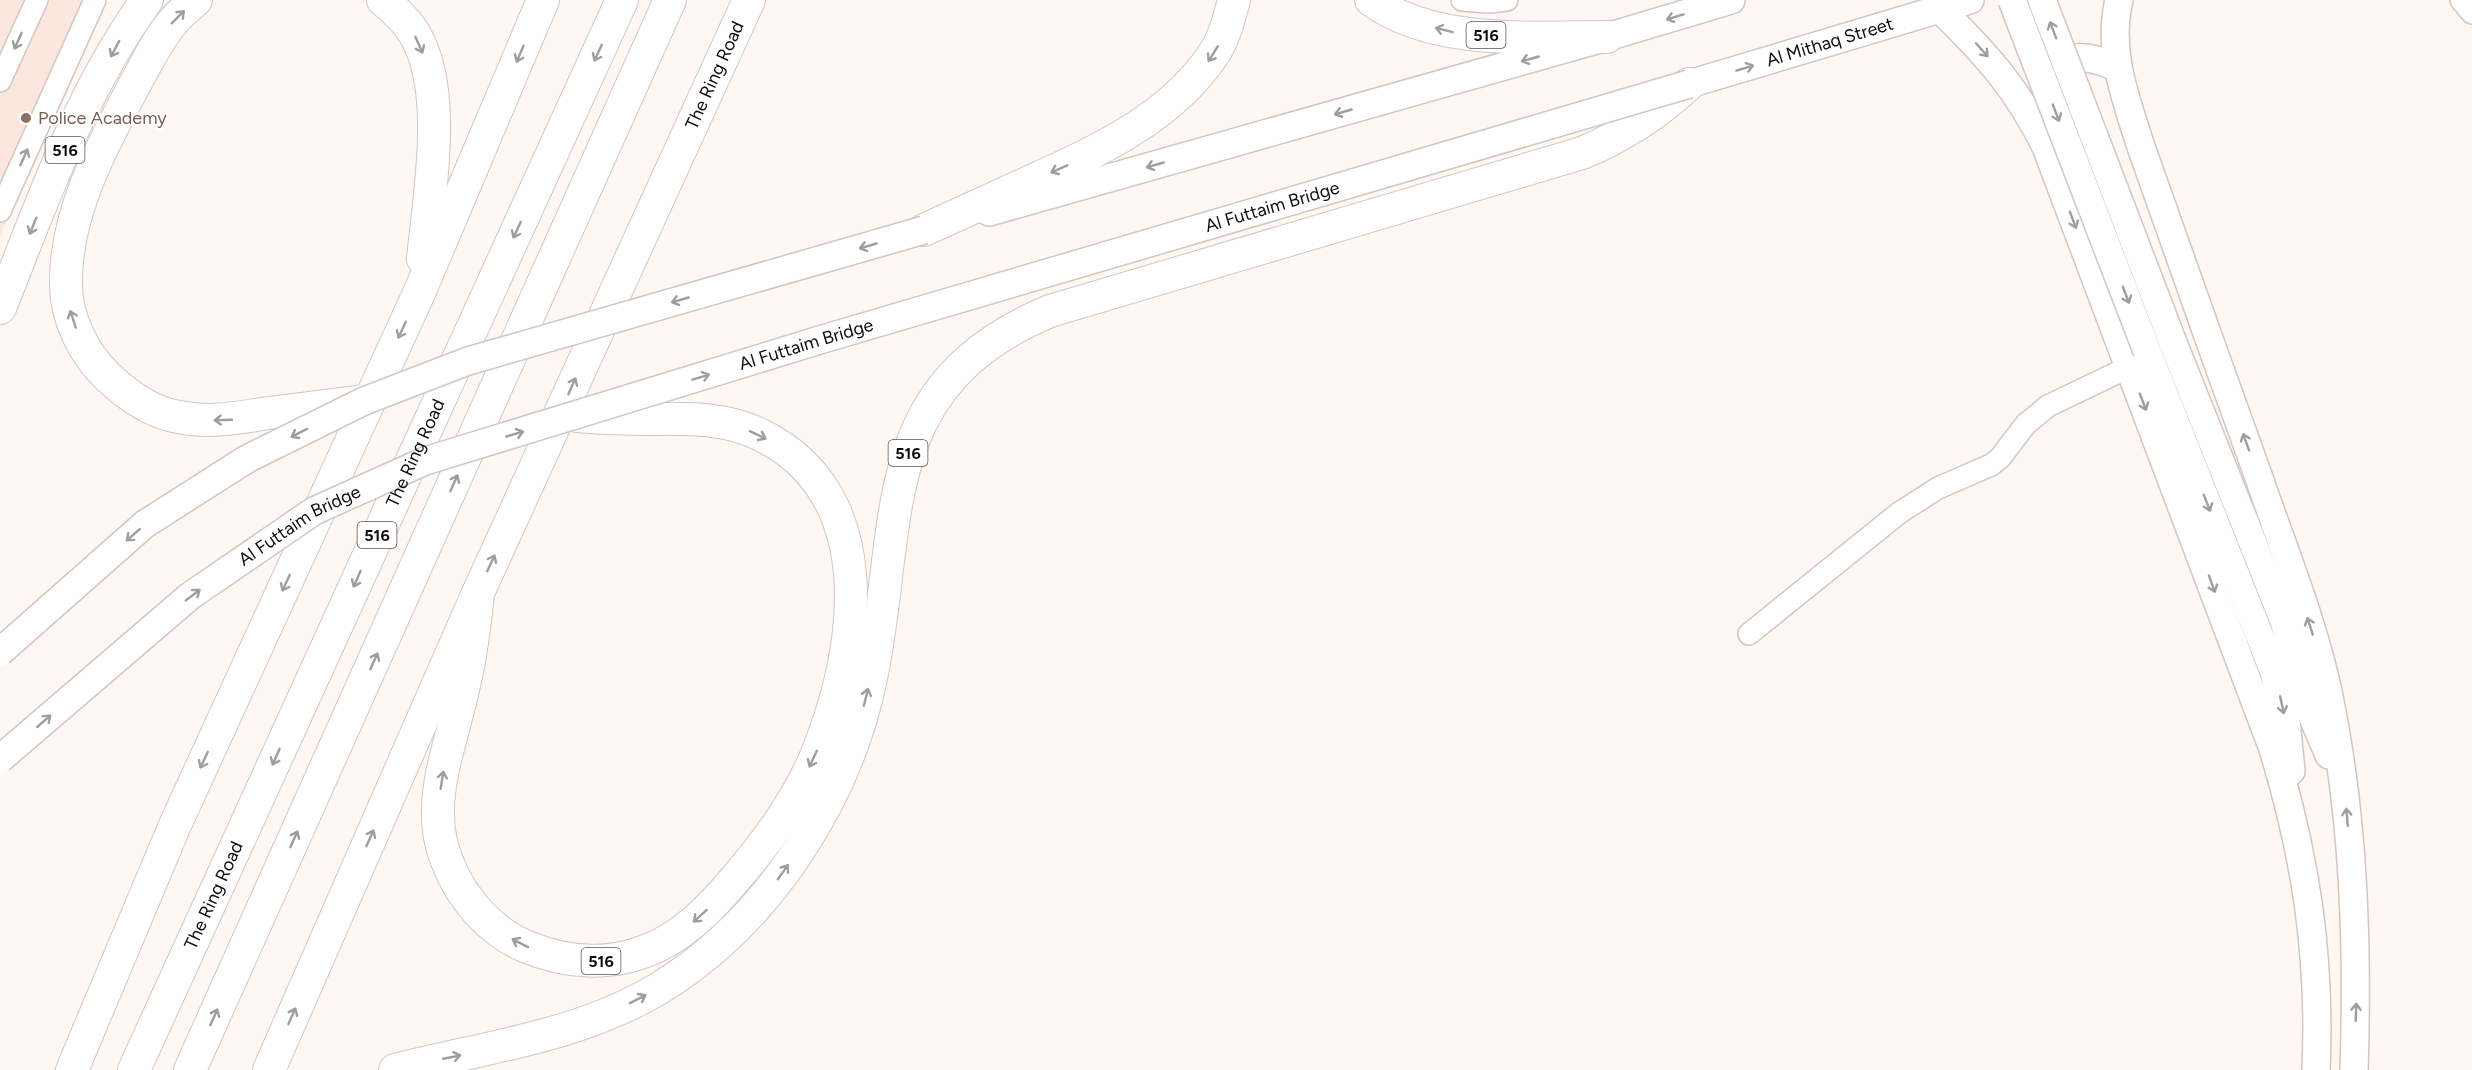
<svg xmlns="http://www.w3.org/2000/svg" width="2472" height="1070" font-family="Figtree,sans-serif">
<rect width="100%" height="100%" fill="#fef7f3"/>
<path fill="#fbe7dd" d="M0,0h105l-105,236z"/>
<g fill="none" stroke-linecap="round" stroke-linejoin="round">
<defs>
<path id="minor" d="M1462,0l27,2 18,-2
M2461,0l11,13
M0,81l37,-81
M0,211l95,-211
M1749,634l150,-121 39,-25 53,-23 9,-7 26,-34 22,-18 81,-39"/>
<g id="major">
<path d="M2119,0c-12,51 6,96 21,144 39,110 78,221 118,331 25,73 55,145 71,221 25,123 29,249 25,374"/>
<path d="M1940,9c46,45 77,79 106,138l227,602c33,108 48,208 43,321"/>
<path d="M2045,69c23,-16 48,-14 72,-1"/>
<path id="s1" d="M1689,84l281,-84"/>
<path d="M989,212l618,-175 124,-37"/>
<path d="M2172,340l112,281 27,92 18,42"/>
<path d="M2147,351l127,321 12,48 5,51"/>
</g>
<g id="highway">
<path d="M196,0c-8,7 -17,14 -23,22 -16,18 -26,41 -38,62 -33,62 -70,129 -69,200 0,35 18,70 42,93 18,17 42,34 66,39 35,8 61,2 95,-3 31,-4 63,-8 95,-12"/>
<path d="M383,0c12,10 23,20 31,33 35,57 15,162 9,226"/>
<path d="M1371,0c64,46 161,37 236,37"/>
<path d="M924,230c37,-17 75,-34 112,-51 66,-30 135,-62 177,-124 11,-16 16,-36 21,-55"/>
<path d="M0,308c42,-105 80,-216 147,-308"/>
<path d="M478,593c-3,31 -7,62 -14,92 -10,51 -35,105 -23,157 11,45 43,87 86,105 37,15 78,19 116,5 38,-13 68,-44 93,-74 32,-37 61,-77 80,-122 43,-104 67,-261 -55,-321 -38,-19 -77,-16 -118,-16 -22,0 -44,-1 -66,-3"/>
<path d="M72,1070l103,-245 245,-534 123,-291"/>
<path id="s2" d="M134,1070l488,-1070"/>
<path d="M190,1070l480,-1070"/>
<path id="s3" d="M269,1070l209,-477 271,-593"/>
<path d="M395,1070c90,-23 182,-33 263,-81 110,-67 190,-191 214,-316 31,-156 1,-288 178,-362l532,-158c41,-17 74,-38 107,-69"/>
</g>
</defs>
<use href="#minor" stroke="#d2c6c1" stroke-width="24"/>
<use href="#major" stroke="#d2c6c1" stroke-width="30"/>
<use href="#highway" stroke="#d2c6c1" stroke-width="34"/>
<use href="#minor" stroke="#fff" stroke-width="21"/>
<use href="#major" stroke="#fff" stroke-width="27"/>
<use href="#highway" stroke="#fff" stroke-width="32"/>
<defs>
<g id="major-bridge">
<path d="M2012,0l135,351"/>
<path d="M2042,0l130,340"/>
<path d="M0,652l145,-128 102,-65 117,-58 104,-40 456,-131"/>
<path id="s4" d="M0,759l190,-163 124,-85 111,-50 398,-122 866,-255"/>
</g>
</defs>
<use href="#major-bridge" stroke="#d2c6c1" stroke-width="30" stroke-linecap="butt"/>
<use href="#major-bridge" stroke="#fff" stroke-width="27"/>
</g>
<defs><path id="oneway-shaft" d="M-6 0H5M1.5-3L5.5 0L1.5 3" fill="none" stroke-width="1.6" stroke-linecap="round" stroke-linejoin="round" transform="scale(1.5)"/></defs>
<g stroke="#9f9d9d">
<use href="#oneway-shaft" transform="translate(178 17) rotate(-45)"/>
<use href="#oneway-shaft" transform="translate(1675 17) rotate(163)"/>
<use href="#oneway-shaft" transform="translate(1444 30) rotate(-166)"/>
<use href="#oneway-shaft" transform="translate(2053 30) rotate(-111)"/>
<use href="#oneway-shaft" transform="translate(18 41) rotate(114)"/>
<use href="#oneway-shaft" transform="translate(419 45) rotate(66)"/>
<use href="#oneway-shaft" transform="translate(115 49) rotate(118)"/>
<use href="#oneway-shaft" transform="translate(1982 50) rotate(48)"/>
<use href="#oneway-shaft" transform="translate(598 53) rotate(115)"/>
<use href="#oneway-shaft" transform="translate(520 54) rotate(113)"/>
<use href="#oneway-shaft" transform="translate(1213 54) rotate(122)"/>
<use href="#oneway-shaft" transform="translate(1530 59) rotate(164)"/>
<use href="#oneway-shaft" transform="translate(1745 68) rotate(-17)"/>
<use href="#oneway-shaft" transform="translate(1343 112) rotate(164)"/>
<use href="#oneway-shaft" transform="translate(2056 113) rotate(69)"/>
<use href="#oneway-shaft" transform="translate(24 157) rotate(-66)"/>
<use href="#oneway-shaft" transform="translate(1155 165) rotate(164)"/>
<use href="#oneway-shaft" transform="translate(1059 169) rotate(156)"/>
<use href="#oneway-shaft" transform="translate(2073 220) rotate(69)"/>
<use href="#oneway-shaft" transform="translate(33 226) rotate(112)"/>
<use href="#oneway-shaft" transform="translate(517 230) rotate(115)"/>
<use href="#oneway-shaft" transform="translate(868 246) rotate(164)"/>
<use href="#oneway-shaft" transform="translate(2126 295) rotate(69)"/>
<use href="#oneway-shaft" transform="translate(680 300) rotate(164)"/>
<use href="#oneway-shaft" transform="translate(73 319) rotate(-108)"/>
<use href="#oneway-shaft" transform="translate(402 330) rotate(115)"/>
<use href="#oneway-shaft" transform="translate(701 377) rotate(-17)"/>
<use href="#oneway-shaft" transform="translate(572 386) rotate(-66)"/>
<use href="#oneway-shaft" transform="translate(2143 402) rotate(69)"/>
<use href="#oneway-shaft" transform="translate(223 420) rotate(178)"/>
<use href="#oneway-shaft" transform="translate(299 433) rotate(153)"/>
<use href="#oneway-shaft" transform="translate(515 434) rotate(-16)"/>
<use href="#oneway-shaft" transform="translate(758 435) rotate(25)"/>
<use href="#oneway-shaft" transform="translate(2246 442) rotate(-110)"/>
<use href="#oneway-shaft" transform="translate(454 483) rotate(-66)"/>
<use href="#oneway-shaft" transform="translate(2207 503) rotate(68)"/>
<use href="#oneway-shaft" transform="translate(133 535) rotate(139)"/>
<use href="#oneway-shaft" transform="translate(491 563) rotate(-65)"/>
<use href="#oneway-shaft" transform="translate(357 579) rotate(114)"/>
<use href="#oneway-shaft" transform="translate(286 583) rotate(115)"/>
<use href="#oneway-shaft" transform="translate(2212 584) rotate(70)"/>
<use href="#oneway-shaft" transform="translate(193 595) rotate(-37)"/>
<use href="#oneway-shaft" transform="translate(2310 626) rotate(-108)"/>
<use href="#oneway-shaft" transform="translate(374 661) rotate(-66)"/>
<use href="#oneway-shaft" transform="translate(866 697) rotate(-76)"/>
<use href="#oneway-shaft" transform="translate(2282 705) rotate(78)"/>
<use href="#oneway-shaft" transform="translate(44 721) rotate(-41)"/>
<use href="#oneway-shaft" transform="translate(276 757) rotate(114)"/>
<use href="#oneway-shaft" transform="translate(813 759) rotate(115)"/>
<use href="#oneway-shaft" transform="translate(204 760) rotate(115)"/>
<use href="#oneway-shaft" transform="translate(442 780) rotate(-81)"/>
<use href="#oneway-shaft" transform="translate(2347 817) rotate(-95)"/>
<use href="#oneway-shaft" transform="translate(370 838) rotate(-66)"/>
<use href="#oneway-shaft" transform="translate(294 839) rotate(-66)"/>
<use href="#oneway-shaft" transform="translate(783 872) rotate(-55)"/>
<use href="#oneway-shaft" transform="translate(700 916) rotate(138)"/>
<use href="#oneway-shaft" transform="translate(520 943) rotate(-153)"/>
<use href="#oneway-shaft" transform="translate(638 999) rotate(-27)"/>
<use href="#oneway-shaft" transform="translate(2356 1012) rotate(-88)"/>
<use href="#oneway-shaft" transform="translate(292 1016) rotate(-66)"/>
<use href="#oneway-shaft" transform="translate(214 1017) rotate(-66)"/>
<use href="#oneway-shaft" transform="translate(452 1057) rotate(-11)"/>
</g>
<circle fill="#8d6e63" stroke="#fff" stroke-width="2" cx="26" cy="118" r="6"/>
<g text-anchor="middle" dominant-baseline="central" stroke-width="4.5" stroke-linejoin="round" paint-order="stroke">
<g fill="#fff" stroke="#575453" stroke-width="1.5">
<rect x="1466.5" y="22" width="39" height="26" rx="4.5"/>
<rect x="45.5" y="137" width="39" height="26" rx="4.5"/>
<rect x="888.5" y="440" width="39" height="26" rx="4.5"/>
<rect x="357.5" y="522" width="39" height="26" rx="4.5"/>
<rect x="581.5" y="948" width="39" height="26" rx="4.5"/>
</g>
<g font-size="16" font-weight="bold" fill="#0f0b09">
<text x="1486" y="35">516</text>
<text x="65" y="150">516</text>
<text x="908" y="453">516</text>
<text x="377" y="535">516</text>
<text x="601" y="961">516</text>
</g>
<g font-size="18" fill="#0f0b09" stroke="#fff">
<text stroke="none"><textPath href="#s1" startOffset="147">Al Mithaq Street</textPath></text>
<text stroke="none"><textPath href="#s3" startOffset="1090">The Ring Road</textPath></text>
<text stroke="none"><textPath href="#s4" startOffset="1407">Al Futtaim Bridge</textPath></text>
<text stroke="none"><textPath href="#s4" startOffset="921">Al Futtaim Bridge</textPath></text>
<text stroke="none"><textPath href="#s2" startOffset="678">The Ring Road</textPath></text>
<text stroke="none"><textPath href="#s4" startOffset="381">Al Futtaim Bridge</textPath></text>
<text stroke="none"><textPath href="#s2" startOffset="192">The Ring Road</textPath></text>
</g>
<g font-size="18" fill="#785e54" stroke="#fff" text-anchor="start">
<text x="38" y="118">Police Academy</text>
</g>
</g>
</svg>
